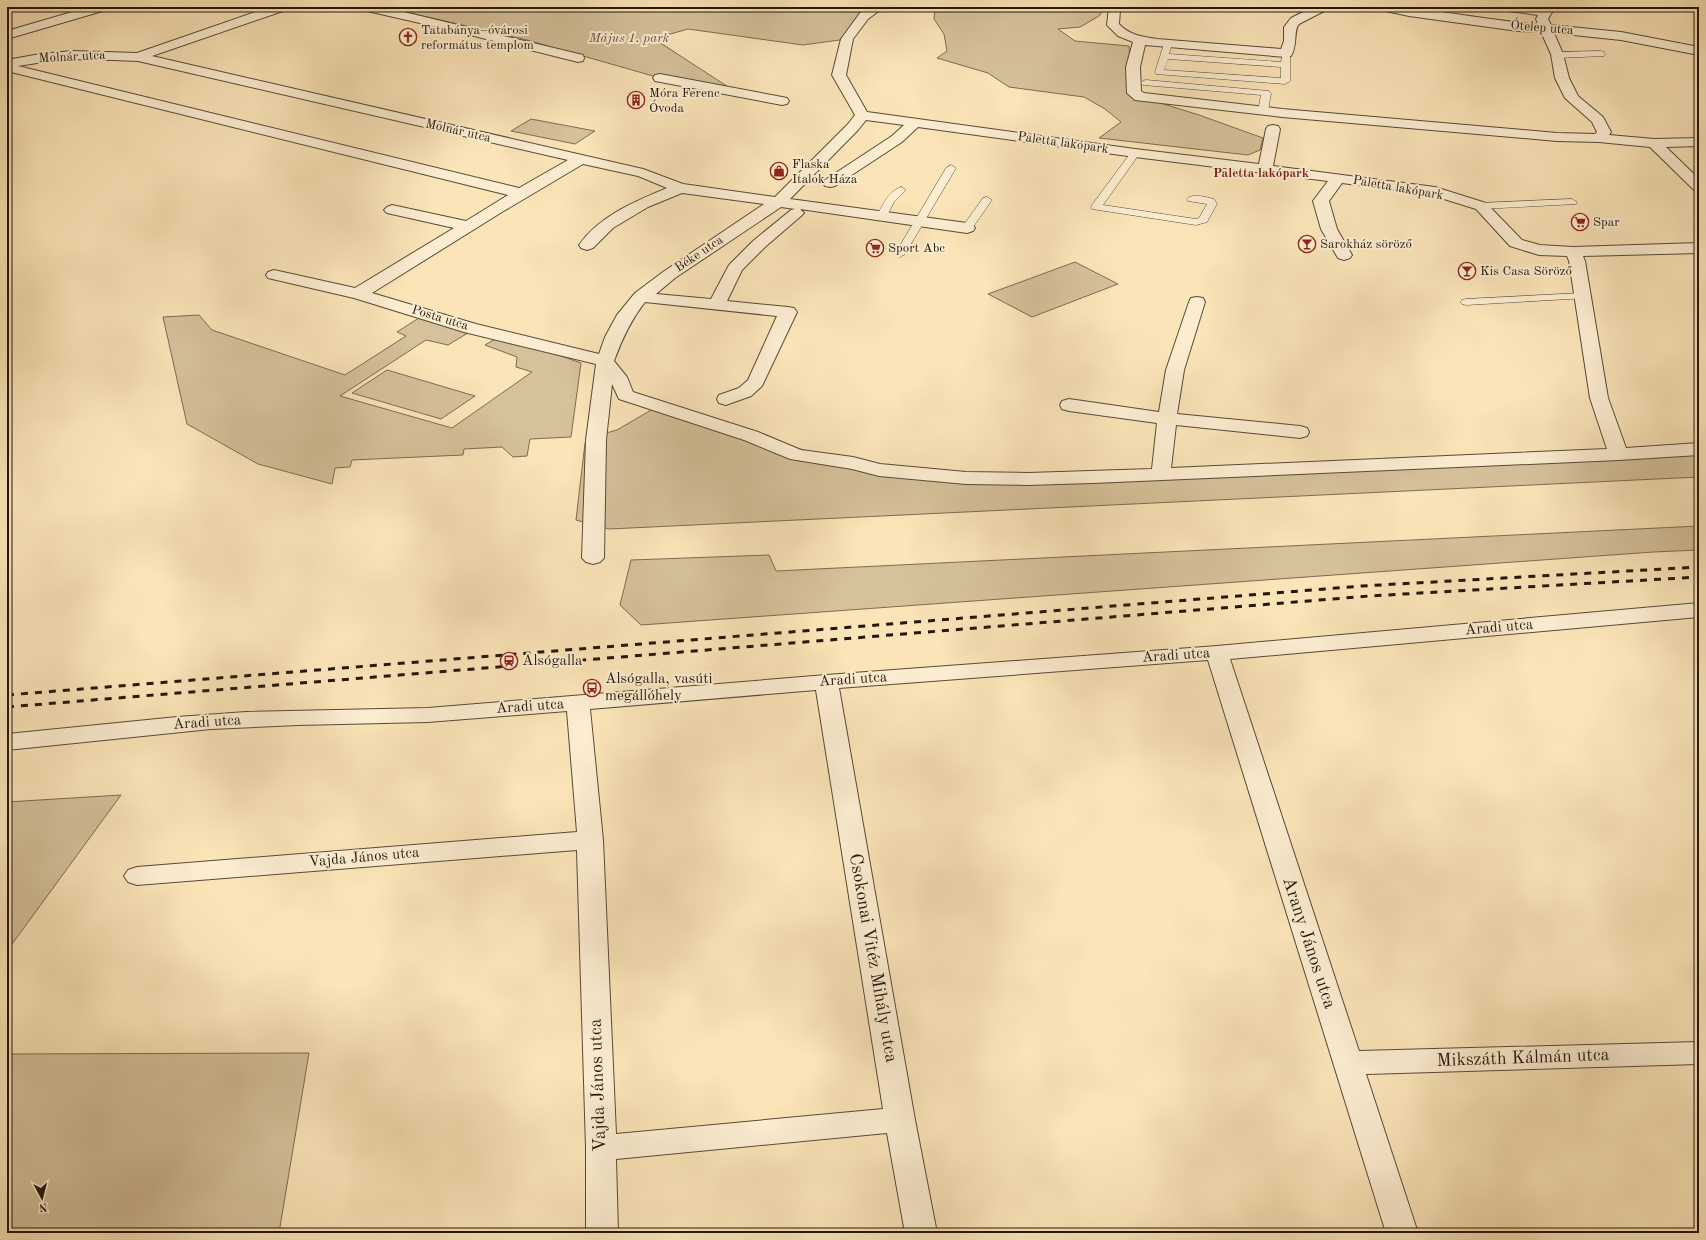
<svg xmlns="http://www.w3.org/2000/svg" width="1706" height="1240" font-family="'Old Standard TT',serif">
<rect width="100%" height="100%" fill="#fae4b8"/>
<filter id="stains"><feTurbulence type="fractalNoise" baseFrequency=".005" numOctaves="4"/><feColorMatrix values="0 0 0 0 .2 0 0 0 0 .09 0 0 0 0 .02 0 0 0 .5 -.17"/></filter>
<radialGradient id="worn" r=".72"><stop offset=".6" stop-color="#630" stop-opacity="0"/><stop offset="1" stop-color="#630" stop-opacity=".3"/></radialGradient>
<path fill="#d5c19a" stroke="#7c6c52" d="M384,7h494l-31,32 -44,6 -115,-16 -21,6 -8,7 80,52 -79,-16 -133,-38z
M935,7h171l-7,9 -19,11 -22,2 17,12 54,5 2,36 20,18 48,15 64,23 -3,12 -12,5 -149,-17 22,-16 -16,-13 -21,-12 -75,-10 -21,-14 -51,-15 10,-7 -3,-17 -10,-15z
M531,119l64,12 -20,13 -64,-13z
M1075,262l43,22 -86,33 -44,-23z
M425,314l48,16 -25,15 -22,-5 -86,56 112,32 80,-56 -16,-5 1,-10 -32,-12 17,-10 79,28 -10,74 -41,2 -3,17 -14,1 -11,-10 -38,2 -1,6 -111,5 -2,7 -15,1 -3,16 -74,-20 -71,-40 -24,-107 36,-2 13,15 133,45 61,-39 -9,-4z
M387,370l88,26 -34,23 -89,-26z
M658,406l93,30 102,27 175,16 671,-34v32l-1090,52 -33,-9 9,-77 14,-8 18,-5z
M1699,526v24l-46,2 -1012,73 -21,-20 11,-45 138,-5 7,16z
M121,795l-114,156v-149z
M309,1053l-30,180h-272v-179z"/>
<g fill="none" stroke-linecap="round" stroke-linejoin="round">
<defs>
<path id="service" d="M1168,41l4,3 -3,10 112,8 2,-11h6l1,2v28l-5,3 -129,-10 -1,-2 9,-28zM1168,59l113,8v11l-117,-8z
M1601,51l3,1 1,2 -1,2 -46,2 -4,-3 4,-3z
M1146,80l123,11 2,2 -3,18 -5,3 -5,-3 3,-16 -118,-10 -2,-2 2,-2z
M1135,150l5,3 -37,52 93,14 3,-1 8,-14 -19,-3 -1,-2c5,-6 19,-2 27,0l3,5 -10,18 -11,3 -104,-16 -1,-2 1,-2 40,-54z
M951,165l5,3 -51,86 -5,3 -4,-1 -1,-2 51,-86z
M901,187l5,3 -12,12 -8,16h-8l-1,-2c5,-10 12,-26 24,-29z
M987,197l5,3 -21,30h-8l-1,-2 1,-2 20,-28z
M1572,199l5,3 -1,2 -95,5 -5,-3 5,-3z
M1582,293l4,1 2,2 -2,2 -120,7 -4,-1 -2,-2 2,-2 4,-1z"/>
<path id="pedestrian" d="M361,7h22l200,48 1,3 -1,3 -5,1 -132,-33 -83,-19z
M660,74l122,23 5,1 2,3 -2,3 -5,1 -127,-24 -2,-3 2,-3z"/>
<path id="minor" d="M89,7h19l-2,3 -99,29v-8z
M270,7h18l-2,3 -134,46 491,113 40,15 92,13 73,-73 7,-9 -23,-40 9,-36 19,-26 10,-6h14l-16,12 -15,20 -7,36 21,37 268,37 124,15 7,-35 2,-3 5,-1 5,1 2,3 -7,37 162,21 51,16 36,37 18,5 33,2 126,-4v10l-116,3 2,5 23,137 18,50 73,-5v12l-80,5 -526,23 -65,2 -62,-1 -87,-8 -27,-7 -62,-10 -46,-19 -125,-41 -7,-15 -6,56 -2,118 -4,4 -7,2 -7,-2 -4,-4 4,-118 10,-76 -132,-32 -110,-34 -86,-20 -2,-3 2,-3 6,-2 81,18 99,-60 -67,-15 -3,-3 3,-3 5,-2 74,16 42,-26 -501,-124v-11l33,-6 32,-3 65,2zM88,59l50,2 430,99 -49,28 -501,-122 38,-6zM866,120l38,5 -12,11 -67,44 -2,3 2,3 5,1 5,-1 67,-44 16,-15 217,30 193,24 -15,20 8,28 17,29 6,2 6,-2 2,-3 -15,-26 -8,-28 13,-18 86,11 48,15 34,37 29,9 28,1 2,5 21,137 17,51 -436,19 5,-43 124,13 7,-2 2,-4 -2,-4 -7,-2 -123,-12 7,-44 21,-68 -2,-4 -6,-1 -6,1 -2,4 -23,68 -7,42 -90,-13 -7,2 -2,4 2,4 7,2 88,12 -5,46 -124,4 -62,-1 -86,-8 -27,-7 -52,-7 -43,-18 -125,-40 -6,-15 -13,-16c8,-22 17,-41 31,-59l132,14 -29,64 -9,8 -20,7 -2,4 2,4 7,2 25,-9 11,-10 35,-74 -3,-4 -6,-1 -61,-6 15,-31 23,-23 36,-31 3,-3 -4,-4 167,24 6,-2 2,-3 -2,-3 -6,-2 -177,-24 68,-69zM583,164l55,12 29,12c-31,13 -68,28 -88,57l2,3 6,2 6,-2 20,-20 35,-21 34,-14 82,11 -101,68 -28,21 -18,22 -12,22 -6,17 -123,-30 -104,-31 130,-81zM781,207l14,2 -4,1 -38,31 -24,24 -18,34 -55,-5 19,-16z
M1109,7h13l-2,3 -1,14c10,11 24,13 38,15l124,10 3,-8v-14l7,-9 22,-11h15l-2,3 -27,14c-6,7 -1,21 -8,32l-5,1 -141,-12 -5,22 1,24 3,2 138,16 275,24 38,1 2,-2 -5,-10 -27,-24 -10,-20 -4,-24 -10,-22 -23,-1 -109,-15 -28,-6 -2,-3c53,0 106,14 159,17l-2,-5 2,-4 -29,-4 -4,-1 -2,-3h52l-7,12 3,6 70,7 78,15v8l-78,-15 -67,-7 9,21 6,24 9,18 25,21 8,15 -2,3 45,4 45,-1v8l-33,1 33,32v13l-5,-2 -44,-43 -51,-5 -42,-1 -275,-24 -147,-17 -8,-7 -1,-26 7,-25 -15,-6 -11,-11z
M1699,603v14l-469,42 129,392 340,-9v22l-333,10 52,159h-32l-178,-573 -369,28 76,432 22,113h-32l-18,-100 -271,26 2,74h-32v-85l-9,-298 -440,35 -9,-3 -4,-6 4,-6 9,-3 440,-35 -10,-121 -139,11 -130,3 -87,4 -204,21v-16l170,-17 69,-5 182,-4 398,-33 391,-29zM816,690l67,419 -267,25 -13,-294 -13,-131z"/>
</defs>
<use href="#service" stroke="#584a36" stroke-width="1"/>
<use href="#pedestrian" stroke="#584a36" stroke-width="2"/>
<use href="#minor" stroke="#584a36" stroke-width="2"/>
<use href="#service" fill="#fcedd1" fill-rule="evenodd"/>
<use href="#pedestrian" fill="#fcedd1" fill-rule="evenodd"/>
<use href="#minor" fill="#fcedd1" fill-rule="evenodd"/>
<path stroke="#22170a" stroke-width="3" stroke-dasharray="7 7" stroke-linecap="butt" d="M7,695l1355,-109 337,-19
M7,707l1362,-111 330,-19"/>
</g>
<defs>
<symbol id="church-ring" viewBox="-11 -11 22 22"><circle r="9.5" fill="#fcedd1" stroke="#8f2418" stroke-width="1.5"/><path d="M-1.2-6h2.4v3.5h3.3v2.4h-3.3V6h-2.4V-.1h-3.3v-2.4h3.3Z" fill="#8f2418"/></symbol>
<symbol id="building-ring" viewBox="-11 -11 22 22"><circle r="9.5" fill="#fcedd1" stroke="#8f2418" stroke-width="1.5"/><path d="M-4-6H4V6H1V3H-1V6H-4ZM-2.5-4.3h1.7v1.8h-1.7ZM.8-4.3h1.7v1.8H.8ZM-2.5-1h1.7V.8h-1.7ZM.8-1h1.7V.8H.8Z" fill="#8f2418"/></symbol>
<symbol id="shop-ring" viewBox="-11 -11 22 22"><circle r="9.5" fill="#fcedd1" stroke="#8f2418" stroke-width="1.5"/><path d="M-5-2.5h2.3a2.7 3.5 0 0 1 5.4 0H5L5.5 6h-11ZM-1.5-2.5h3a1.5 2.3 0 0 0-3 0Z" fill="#8f2418"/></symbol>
<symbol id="supermarket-ring" viewBox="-11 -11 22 22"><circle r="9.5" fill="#fcedd1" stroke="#8f2418" stroke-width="1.5"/><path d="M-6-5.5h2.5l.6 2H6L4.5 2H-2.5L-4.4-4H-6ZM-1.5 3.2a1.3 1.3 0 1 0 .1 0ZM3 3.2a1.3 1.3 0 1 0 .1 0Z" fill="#8f2418"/></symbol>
<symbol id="bar-ring" viewBox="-11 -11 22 22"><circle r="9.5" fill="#fcedd1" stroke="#8f2418" stroke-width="1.5"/><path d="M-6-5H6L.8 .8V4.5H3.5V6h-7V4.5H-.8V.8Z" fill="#8f2418"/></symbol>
<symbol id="station-ring" viewBox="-11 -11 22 22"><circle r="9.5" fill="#fcedd1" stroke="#8f2418" stroke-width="1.5"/><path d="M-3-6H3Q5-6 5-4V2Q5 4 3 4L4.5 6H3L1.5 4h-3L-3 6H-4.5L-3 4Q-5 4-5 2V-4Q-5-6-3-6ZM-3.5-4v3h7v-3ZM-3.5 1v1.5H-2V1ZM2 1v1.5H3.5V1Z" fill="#8f2418"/></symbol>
<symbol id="bus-ring" viewBox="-11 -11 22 22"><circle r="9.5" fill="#fcedd1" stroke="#8f2418" stroke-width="1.5"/><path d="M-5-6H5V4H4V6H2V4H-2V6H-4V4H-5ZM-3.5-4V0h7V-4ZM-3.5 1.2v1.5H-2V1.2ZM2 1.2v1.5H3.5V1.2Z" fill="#8f2418"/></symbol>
</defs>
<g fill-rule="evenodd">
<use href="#church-ring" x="398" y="27" width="20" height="20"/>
<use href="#building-ring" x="626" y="90" width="20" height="20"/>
<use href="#shop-ring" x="769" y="161" width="20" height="20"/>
<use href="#supermarket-ring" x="1570" y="212" width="20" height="20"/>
<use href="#bar-ring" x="1297" y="234" width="20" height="20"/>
<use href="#supermarket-ring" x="865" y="238" width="20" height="20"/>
<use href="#bar-ring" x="1457" y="261" width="20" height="20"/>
<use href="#station-ring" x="499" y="651" width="20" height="20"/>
<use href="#bus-ring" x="582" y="678" width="20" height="20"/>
</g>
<g text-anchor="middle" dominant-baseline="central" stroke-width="4" stroke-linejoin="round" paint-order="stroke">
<g font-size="13" fill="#22170a" stroke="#fcedd1">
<text transform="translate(1542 28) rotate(5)">Ótelep utca</text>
<text transform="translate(72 57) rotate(-3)">Molnár utca</text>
<text transform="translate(458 131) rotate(13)">Molnár utca</text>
<text transform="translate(1063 143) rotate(8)">Paletta lakópark</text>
<text transform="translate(1398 188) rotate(10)">Paletta lakópark</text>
<text transform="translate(699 254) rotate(-34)">Béke utca</text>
<text transform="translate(440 318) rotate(17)">Posta utca</text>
</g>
<g font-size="13" fill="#22170a" stroke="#fcedd1" text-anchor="start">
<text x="421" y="30">Tatabánya–óvárosi<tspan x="421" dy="15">református templom</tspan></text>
<text x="649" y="93">Móra Ferenc<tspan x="649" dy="15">Óvoda</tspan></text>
<text x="792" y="164">Flaska<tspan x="792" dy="15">Italok Háza</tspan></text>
<text x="1593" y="222">Spar</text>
<text x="1320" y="244">Sarokház söröző</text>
<text x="888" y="248">Sport Abc</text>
<text x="1480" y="271">Kis Casa Söröző</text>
</g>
<g font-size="13" font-style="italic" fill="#61523c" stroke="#fcedd1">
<text x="629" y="38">Május 1. park</text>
</g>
<g font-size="13" font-weight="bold" fill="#7a1f14" stroke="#fcedd1">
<text x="1261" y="173">Paletta lakópark</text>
</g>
<g font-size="15" fill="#22170a" stroke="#fcedd1">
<text transform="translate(1499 628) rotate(-5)">Aradi utca</text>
<text transform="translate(1176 656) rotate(-4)">Aradi utca</text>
<text transform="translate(853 680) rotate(-4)">Aradi utca</text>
<text transform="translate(530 707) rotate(-4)">Aradi utca</text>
<text transform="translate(207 723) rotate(-4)">Aradi utca</text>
<text transform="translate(364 858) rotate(-5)">Vajda János utca</text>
</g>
<g font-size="15" fill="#22170a" stroke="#fcedd1" text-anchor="start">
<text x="522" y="661">Alsógalla</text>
<text x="605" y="679">Alsógalla, vasúti<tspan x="605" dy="17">megállóhely</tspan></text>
</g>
<g font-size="18" fill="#22170a" stroke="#fcedd1">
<text transform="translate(1309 943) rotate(72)">Arany János utca</text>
<text transform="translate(873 958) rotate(80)">Csokonai Vitéz Mihály utca</text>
<text transform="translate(1523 1058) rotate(-2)">Mikszáth Kálmán utca</text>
<text transform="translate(598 1085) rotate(-92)">Vajda János utca</text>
</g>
</g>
<rect width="1706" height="1240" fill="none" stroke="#fae4b8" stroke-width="24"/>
<rect x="8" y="8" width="1690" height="1224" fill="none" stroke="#22170a" stroke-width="2"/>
<rect x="12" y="12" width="1682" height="1216" fill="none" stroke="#22170a"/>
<g transform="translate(42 1198) rotate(173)" stroke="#fcedd1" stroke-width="3" paint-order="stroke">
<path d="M0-3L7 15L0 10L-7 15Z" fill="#22170a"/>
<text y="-6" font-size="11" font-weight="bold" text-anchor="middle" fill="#22170a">N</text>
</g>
<rect width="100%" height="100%" filter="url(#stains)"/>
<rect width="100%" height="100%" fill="url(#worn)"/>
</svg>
